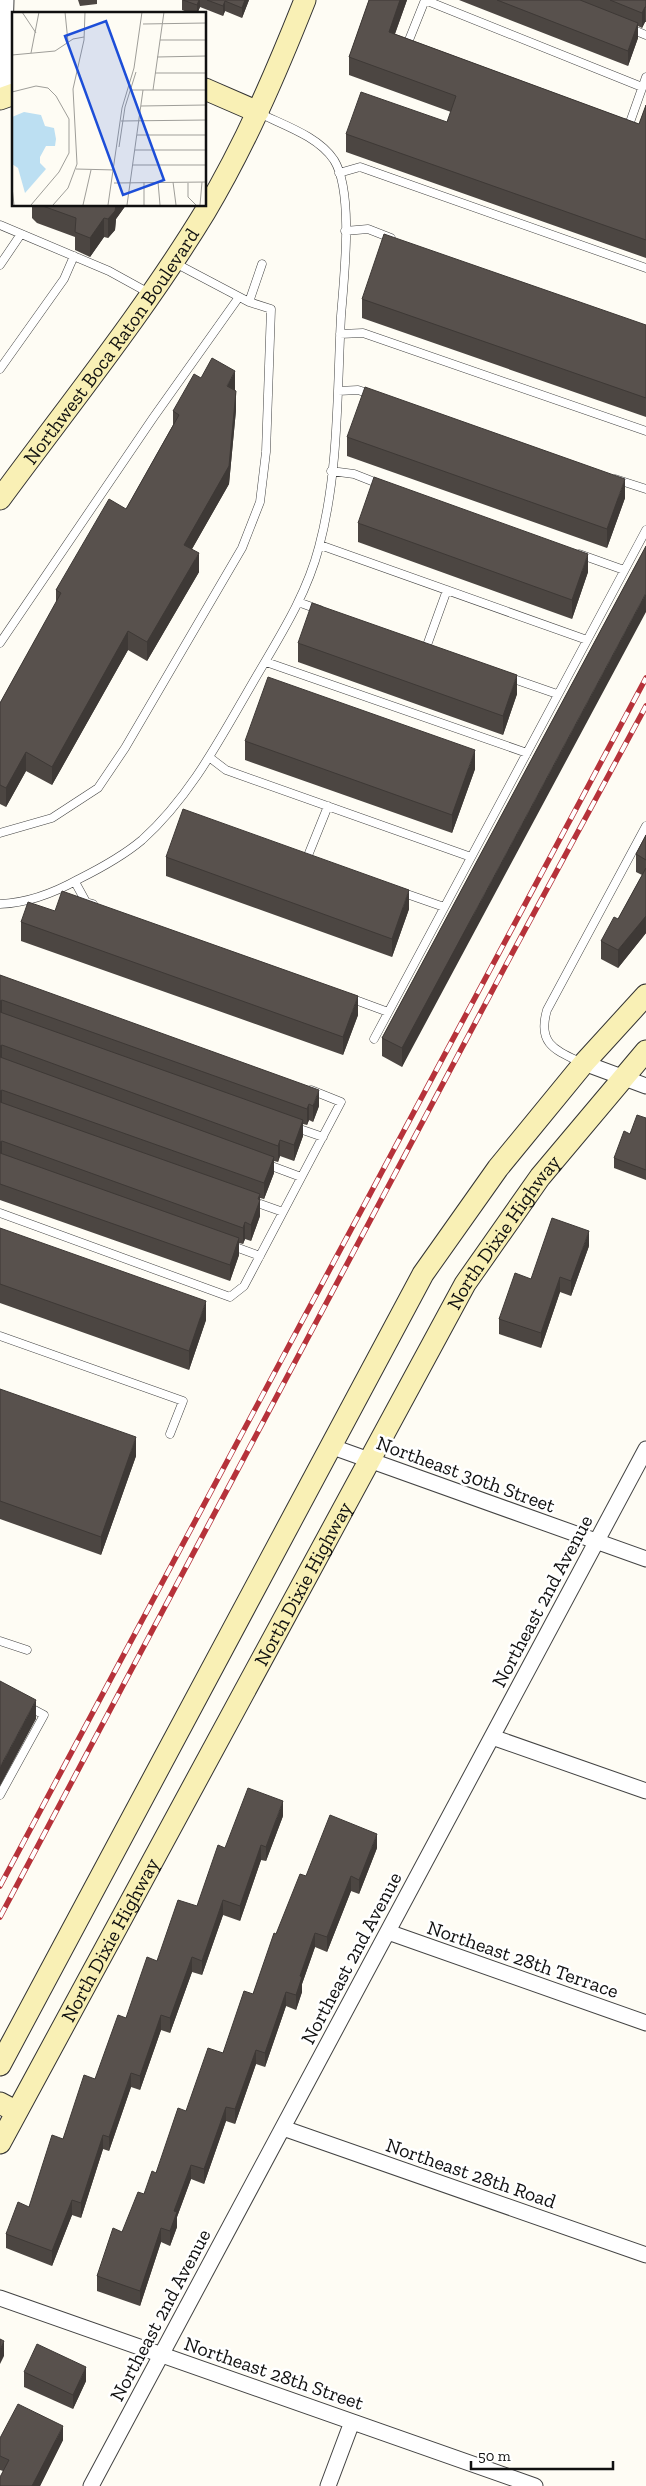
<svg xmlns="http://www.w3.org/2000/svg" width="646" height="2486" font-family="'Zilla Slab',serif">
<rect width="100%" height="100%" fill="#fefcf4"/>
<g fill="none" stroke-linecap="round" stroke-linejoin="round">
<defs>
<path id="lane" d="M425,0l217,87
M629,28l17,7
M409,46l-2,-1 18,-45
M625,123l4,2 17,-48
M339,173l21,-6 286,101
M0,225l109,46 40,22
M345,231l23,-2 23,9
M0,265l21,-31
M249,302l13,-38
M340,334l23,-1 283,98
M0,369l64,-90 10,-23
M338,391l20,-1 15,5
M331,471l23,3 28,11
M615,479l31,10
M320,545l267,95
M579,554l45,16
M298,602l22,8
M0,643l153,-225 86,-121
M426,648l21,-58
M266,662l261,91
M508,677l49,17
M209,757l17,13 245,87
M0,833l52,-15 46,-30 27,-40 117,-200 18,-46 6,-50 5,-143 -22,-7 -74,-39
M307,858l21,-52
M75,882l11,20 7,2
M401,892l43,15
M0,904c28,-1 54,-11 79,-25 22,-11 44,-23 63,-39 48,-43 78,-101 110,-156 26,-45 54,-87 67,-137 20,-75 18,-155 22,-231 3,-39 13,-124 -7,-156 -16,-24 -51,-35 -75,-47
M350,998l38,14
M374,1039l272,-509
M582,1063c-27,-13 -45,-19 -35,-53l99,-184
M294,1127l29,10
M266,1164l35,13
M252,1201l31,11
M0,1213l230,84 14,-11 97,-184 -30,-12
M230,1245l30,11
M0,1336l183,65 -13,33
M0,1641l27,9
M0,1795l44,-80 -17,-9"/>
<path id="street" d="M6,0l-2,67 3,29
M584,1063l62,23
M330,1446l316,113
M492,1737l154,54
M388,1932l258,91
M283,2128l363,127
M0,2298l535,188
M91,2486l555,-1037
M328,2486l24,-64"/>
<g id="secondary">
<path d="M205,89l53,23"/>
<path d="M0,99l14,-5"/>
<path id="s1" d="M0,499c69,-94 144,-187 205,-287 40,-67 71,-139 100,-212"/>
<path d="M0,2065l423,-791 75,-106 86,-105 62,-68"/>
<path d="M0,2103l15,8"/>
<path id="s2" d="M0,2143l465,-859 75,-107 106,-126"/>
</g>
</defs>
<use href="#lane" stroke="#434343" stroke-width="9"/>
<use href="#street" stroke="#434343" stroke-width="17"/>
<use href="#secondary" stroke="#323232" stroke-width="23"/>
<use href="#lane" stroke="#fff" stroke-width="8"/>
<use href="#street" stroke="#fff" stroke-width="15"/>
<use href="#secondary" stroke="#f9f0b5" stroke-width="21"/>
<defs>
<path id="rail" d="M0,1886l646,-1208
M0,1917l507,-954 139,-257"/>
</defs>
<use href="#rail" stroke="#b6323a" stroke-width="5.5"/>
<use href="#rail" stroke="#fff" stroke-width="4" stroke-dasharray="11" stroke-linecap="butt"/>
</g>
<path fill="#4c4642" d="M78,0h19v4l-17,2z
M182,0h67l-7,18 -17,-7 -2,5 -23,-9 -3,7h-5l-10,-4z
M369,0h38l-12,34 244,90 7,-19v153l-300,-106v-18l101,-12 4,-10 -102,-37v-18z
M459,0h187v22h-1l-3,6 -4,-2v12l-10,28z
M32,205h94l-10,14 -1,11 -7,8 -4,-1 -14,20 -15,-7v-13l-38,-14 -5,-5z
M362,299l284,26v92l-284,-99z
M201,378l34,12 1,20 -7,74 -37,65 7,23 -52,89 -19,-11 -76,135 -26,-14 -20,36 -6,-3v-101l56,-100v-13l70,-81 47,-84v-14z
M347,437l278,61 -18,50 -260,-92z
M358,523l230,49 -16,47 -214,-77z
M646,546l-244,521 -20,-11v-18z
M298,643l219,51 -14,41 -205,-73z
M245,741l230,28 -23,64 -207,-73z
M646,835v98l-28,35 -17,-9v-18l17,-22 24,-44 -6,-3v-18z
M166,857l243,52 -17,48 -226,-81z
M55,911l303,104 -15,40 -322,-114v-19z
M0,975l319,131 -6,16 -4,-2 -2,5 -4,-1v12l-9,25 -14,-5 -2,6 -4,-1v12l-10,26 -4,-1v18l-9,25 -6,-2 -2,5 -4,-1v12l-9,26 -230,-81z
M646,1118v62l-32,-12v-10l16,-24z
M0,1228l206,92 -17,50 -189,-67z
M589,1246l-18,50 -11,-4 -19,56 -42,-14v-15l32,-40z
M0,1389l136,67 -35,99 -101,-36z
M283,1816l-17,45 -5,-1 -21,61 -17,-6 -21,60 -10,-3 -22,61 -9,-3 -21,60 -9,-3 -22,64 -6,-2 -22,69 -9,-3 -20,51 -46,-18v-14l23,-27 34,-68 32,-60 31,-61 31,-57 40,-55 28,-58z
M377,1848l-18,46 -8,-3 -24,61 -12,-5 -13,37v8l-6,18 -10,-4 -21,61 -9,-3 -21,60 -9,-3 -22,63 -13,-5 -14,38v10l-7,19 -9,-4 -21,64 -43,-15v-15l59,-103 30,-62 37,-58 30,-59 23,-60 30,-58z
M24,2372l62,9 -13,28 -49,-22z
M0,2438l63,2 -23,46h-40l3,-15 -3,-1z"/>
<path fill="#3e3936" d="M199,0h1v7l-3,7v-9z
M245,0h4l-7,18v-10z
M400,0h7l-18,50v-18z
M225,1v10l-2,5v-10z
M645,7v15l-3,6v-15z
M638,23v15l-10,28v-15z
M116,205h10l-10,14 -1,11 -7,8v-19z
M104,218v19l-14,20v-19z
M235,371v19l-8,15v-19z
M236,391v19l-7,74 -45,79v-18z
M625,479v19l-18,50v-19z
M199,553v19l-52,89v-19z
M588,554v18l-16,47v-19z
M646,593v19l-244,455v-19z
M128,631v19l-76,135v-18z
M517,675v19l-14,41v-19z
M475,750v19l-23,64v-18z
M26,752v19l-20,36v-19z
M409,890v19l-17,48v-18z
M646,916v17l-28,35v-18z
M358,996v19l-15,40v-18z
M2,1000v17l-2,1v-17z
M2,1045v17l-2,1v-17z
M2,1090v17l-2,1v-17z
M319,1090v16l-6,16v-16z
M309,1104v16l-2,5v-16z
M303,1120v16l-9,25v-16z
M280,1140v16l-2,6v-16z
M2,1141v17l-2,1v-17z
M274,1157v16l-10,26v-16z
M260,1194v22l-9,25v-16z
M245,1222v17l-2,5v-16z
M589,1231v15l-18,50v-15z
M239,1238v17l-9,26v-16z
M560,1277v15l-19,56v-15z
M206,1301v19l-17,50v-19z
M136,1437v19l-35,99v-18z
M36,1700v19l-36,67v-19z
M283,1801v15l-17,45v-14z
M377,1834v14l-18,46v-14z
M261,1845v15l-21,61v-15z
M351,1876v15l-24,61v-15z
M223,1900v15l-21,60v-14z
M315,1933v14l-13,37v8l-6,18v-15l4,-19z
M192,1957v15l-22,61v-15z
M286,1992v14l-21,61v-14z
M161,2015v15l-21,60v-14z
M256,2050v14l-21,60v-15z
M131,2073v14l-22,64v-14z
M226,2107v14l-22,63v-15z
M103,2135v14l-22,69v-15z
M191,2165v14l-14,38v10l-7,19v-15l4,-20z
M72,2200v15l-20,51v-15z
M161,2228v14l-21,64v-15z
M4,2341v15l-4,8v-14z
M86,2367v14l-13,28v-14z
M63,2426v14l-23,46h-8z"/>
<path fill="#58514d" stroke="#3e3936" d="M183,0h16l-2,5z
M207,0h38l-3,8 -17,-7 -2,5z
M369,0h31l-11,32 250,92 7,-19v135l-300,-106 15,-42 86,30 9,-26 -107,-39z
M497,0h83l58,23 -10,28z
M610,0h36v7h-1l-3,6z
M40,205h76l-1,6 -7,8 -4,-1 -14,20 -15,-6 1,-14z
M384,234l262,91v73l-284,-99z
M212,358l23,13 -8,15 9,5 -7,75 -45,79 15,8 -52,89 -19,-11 -76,136 -26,-15 -20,36 -6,-3v-82l61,-110 -5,-3 53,-91 17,10 53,-94 -6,-4 21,-37 7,4z
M365,387l260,92 -18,50 -260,-92z
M374,477l214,77 -16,46 -214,-77z
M646,546v47l-244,455 -20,-10z
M312,603l205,72 -14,41 -205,-73z
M268,677l207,73 -23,65 -207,-74z
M183,809l226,81 -17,49 -226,-82z
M646,835v25l-10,-6z
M646,868v48l-28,34 -17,-9 13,-24 4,2z
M62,891l296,105 -15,41 -322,-115 7,-20 27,9z
M0,975l319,115 -6,16 -4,-2 -2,5 -305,-109 -2,1z
M0,1012l303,108 -9,25 -14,-5 -2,6 -276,-101 -2,1z
M0,1057l274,100 -10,26 -262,-93 -2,1z
M0,1102l260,92 -2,5 2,1 -9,25 -6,-3 -2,6 -241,-87 -2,1z
M637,1115l9,3v52l-32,-12 10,-27 6,3z
M0,1153l239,85 -9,27 -230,-81z
M552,1218l37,13 -18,50 -11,-4 -19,56 -42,-14 16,-46 16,6z
M0,1228l206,73 -17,50 -189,-67z
M0,1389l136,48 -35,100 -101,-36z
M0,1681l36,19 -36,67z
M248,1788l35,13 -17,46 -5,-2 -21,61 -17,-6 -21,61 -10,-4 -22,61 -9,-3 -21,61 -9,-3 -22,64 -6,-2 -22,68 -9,-3 -20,51 -46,-17 12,-32 11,5 23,-72 11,4 21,-64 11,4 23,-64 8,3 21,-61 10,4 21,-61 19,6 21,-61 7,3z
M330,1815l47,19 -18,46 -8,-4 -24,61 -12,-4 -15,43 2,1 -6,18 -10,-3 -21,61 -9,-3 -21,59 -9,-2 -22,62 -13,-4 -17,46 3,1 -7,19 -9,-3 -21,63 -43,-15 16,-48 9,4 16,-40 6,2 8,-23 4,2 22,-65 8,3 22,-63 15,5 21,-62 9,3 21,-61 2,1 24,-60 6,2z
M0,2339l4,2 -4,9z
M37,2344l49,23 -13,28 -49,-23z
M18,2404l45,22 -31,60h-32v-9l9,-17 -9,-4v-18z"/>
<g text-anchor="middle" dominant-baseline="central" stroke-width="5" stroke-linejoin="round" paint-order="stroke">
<g font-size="20" fill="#101010" stroke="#fff">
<text stroke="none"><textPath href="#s1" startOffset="189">Northwest Boca Raton Boulevard</textPath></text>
<text stroke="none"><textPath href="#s2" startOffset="1041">North Dixie Highway</textPath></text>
<text transform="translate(466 1474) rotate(20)">Northeast 30th Street</text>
<text stroke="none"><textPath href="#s2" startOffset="636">North Dixie Highway</textPath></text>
<text transform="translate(542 1601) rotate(-62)">Northeast 2nd Avenue</text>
<text stroke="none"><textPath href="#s2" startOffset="231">North Dixie Highway</textPath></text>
<text transform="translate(351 1958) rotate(-62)">Northeast 2nd Avenue</text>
<text transform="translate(523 1959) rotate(19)">Northeast 28th Terrace</text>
<text transform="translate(471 2173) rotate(19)">Northeast 28th Road</text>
<text transform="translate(160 2315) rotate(-62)">Northeast 2nd Avenue</text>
<text transform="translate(274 2373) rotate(19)">Northeast 28th Street</text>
</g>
</g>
<g transform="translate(12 12)">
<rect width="194" height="194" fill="#fefcf4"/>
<path d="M12,100l17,3 4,11 9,2 2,11 -1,7h-9l-6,11v6l6,6 -21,24 -7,-25 -6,-4v-47z" fill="#bcdff2"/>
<path fill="none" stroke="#9f9e99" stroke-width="1" d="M10,0l14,21M53,0l3,30M131,12l63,-1M148,28h46M19,41l8,-41M0,43l43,-4 18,-12 11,-2M145,45l49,-1M143,61h51M118,78h76M141,78l11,-78M0,80l24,-6 12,2 8,8 13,23v34l-10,19 -28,33M129,94l65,-1M109,109l85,-1M125,123h69M107,135l6,-40 11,-35M123,138h71M121,153h73M64,157l39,1M146,170l2,23M161,170l3,23M102,171l92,-1M176,171v14l8,8M0,175l2,18M41,193l15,-17 9,-24 -4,-75 11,-49 1,-28M71,193l8,-35M96,193l14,-97 12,-40 8,-56M115,193l16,-115M132,193v-23M188,193l2,-23"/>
<path fill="#1d4ed8" fill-opacity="0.15" stroke="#1d4ed8" stroke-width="2.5" d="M94,9l58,159 -41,15 -58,-159z"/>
<rect width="194" height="194" fill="none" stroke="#101010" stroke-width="2.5"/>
</g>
<path d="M471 2461v8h142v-8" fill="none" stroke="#101010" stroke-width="2.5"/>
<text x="478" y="2461" font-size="15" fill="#101010" stroke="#ffffff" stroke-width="4" paint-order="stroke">50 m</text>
</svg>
